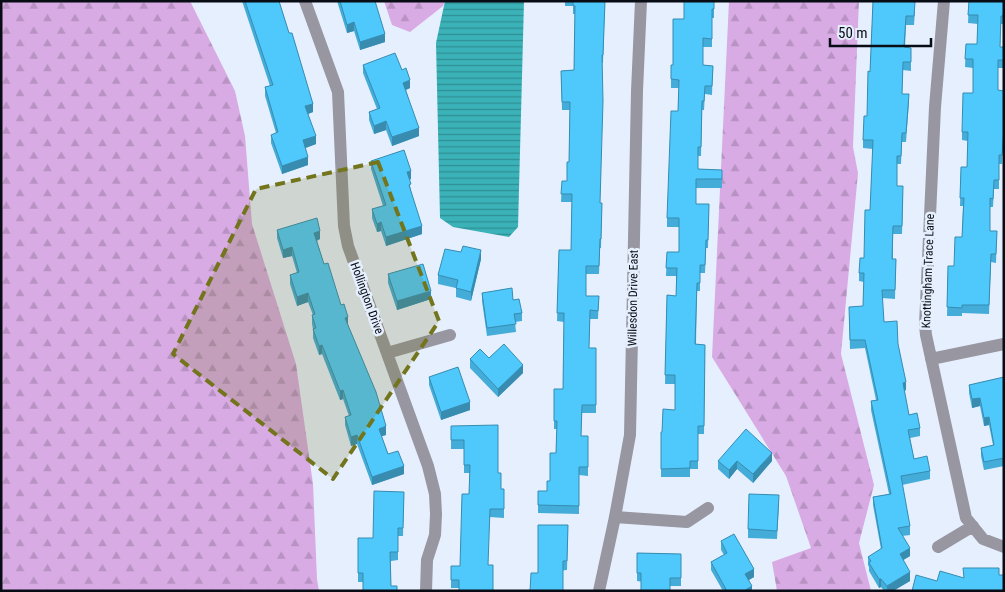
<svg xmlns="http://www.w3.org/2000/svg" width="1005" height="592" font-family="'Roboto Condensed',sans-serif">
<defs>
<pattern id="forest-firs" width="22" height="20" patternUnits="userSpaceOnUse" patternTransform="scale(1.25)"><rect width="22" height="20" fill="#d8abe4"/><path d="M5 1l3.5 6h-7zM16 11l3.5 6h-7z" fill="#b892c3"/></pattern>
<pattern id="water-rules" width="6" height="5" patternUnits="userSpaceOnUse" patternTransform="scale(1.25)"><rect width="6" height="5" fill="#3ab2b8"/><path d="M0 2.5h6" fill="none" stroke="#2f8f94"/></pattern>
</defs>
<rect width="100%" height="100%" fill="#e6effe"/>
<path fill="url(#forest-firs)" d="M1,1h189l45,90 10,45 7,88 44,140 17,120 4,95 2,12h-318z
M384,1h61l-2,5 -33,26 -18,-7z
M729,1h130l-6,146 5,26 -17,181 33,131 -15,58 12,48h-94l-5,-29 39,-14 -25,-72 -74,-119z"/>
<path fill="url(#water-rules)" d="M445,1h79l-6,226 -9,10 -56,-10 -13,-9 -4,-175z"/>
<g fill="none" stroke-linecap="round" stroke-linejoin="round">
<path stroke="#9796a1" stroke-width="12" d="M305,1l33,91 6,134 4,20 80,220 7,28 1,20 -1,21 -8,25 -1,31
M944,1l-9,106 -10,218 1,10 40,183 17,21 21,8
M387,353l63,-18
M931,359l73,-15
M615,517l72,5 21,-14
M938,547l35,-21
M599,591l16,-74 15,-82 7,-344 4,-90"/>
</g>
<path fill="#44acd9" d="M242,1h37l34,111 -5,2 8,30 -11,4 3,17 -26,9 -11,-31v-8l5,-2 -11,-37v-9l5,-1z
M337,1h38l10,41 -25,8 -6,-19 -7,2z
M565,1h40l-2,62h-1l-2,140h2l-1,45h-1l-1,26h-13v22h13l-1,23h-8l-1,29h7v65h-14l-1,23h7v40l-9,-1v39l-41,-1v-22h9l3,-10 6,-28 1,-24h-3v-40h9l1,-67 -7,-1 2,-71h12l1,-48h-11l1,-21h5l2,-19 1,-52h-8l-1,-39 13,-1 1,-56h-2v-8h-8z
M714,1v17h-2v29h-9v18l10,1 -1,29 -7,-1 -1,16h-2l-1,46h-3v13l24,1v18h-26v16h13l-1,44h-2l-1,25h-5v18h-3l-1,53 9,1 -1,89h-6v35h-8v8h-29v-45h1l13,-22v-26h-10l2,-89 9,1v-20h-10l1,-24h12v-25h-12v-9l11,-107 1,-23h-8v-23h2l11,-46z
M873,1h35l7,10 -1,14h-8l-1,22 6,1v23l-8,-1 -1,24 7,8 -3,40h-4l-1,22h-4v22l6,9 -1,39h-9v25h3l-1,40 -13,-1 2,24 14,22 8,46 -2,1 5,24 11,13v8l-10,2 4,21 16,12v8l-28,6 8,41v9l-8,1 8,20 -7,4 7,21 -17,10h-9l-3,-4 -2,1 -10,-17v-4l-1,-2v-8l13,-8 -8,-44v-8l16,-3 -18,-84v-9l5,-1 -11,-52 -15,1 -1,-34 14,-9 1,-24 -5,-1v-8l5,-15 6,-48 3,-61 -10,-1v-8l4,-24 3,-44z
M969,1h35v23h-3l-1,23h4v21h-6v22l6,1 -2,73h-3v25h-5l-1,18h-3v24h7l-1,32 -5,-1 -2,52 -27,-1v3h-15l1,-50h6l8,-29 1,-31h-3l1,-39h6l1,-26 -6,-1v-8l11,-39v-25l-8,-1 1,-23h11l1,-20 -10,-1z
M363,65l39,5 8,18 -4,2 13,46 -27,10 -6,-16 -12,4 -5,-14v-8l8,-3 -14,-36z
M371,161l40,18 -2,1 2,11 11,43 -36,12 -5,-15 -4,1 -5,-14v-9l11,-3 -12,-37z
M277,230l43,9 -3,2 7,23 24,61 38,110 -5,1 7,18 16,20 -32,11 -15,-41 -6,2 -6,-21v-8l4,-1 -6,-17 -3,1 -18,-46 -3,1 -6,-17v-9l-1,-5v-9h1l-5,-13 -11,4 -7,-22v-9l7,-2 -5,-17 -9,2 -6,-20z
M481,259l-10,42 -15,-4v-9l-18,-4v-9z
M388,274l43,25 -34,11 -9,-27z
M482,293l31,7 9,13v8l-7,1 1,10 -29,4 -5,-35z
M489,358l34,15 -25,24 -28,-29v-9z
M429,377l41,33 -29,10 -12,-35z
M1004,377v89l-20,4 -3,-14v-8l12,-3 -4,-20 -5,1 -4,-20 -8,2 -3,-15v-8z
M451,426l47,47 3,16h3v29l-14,-1 -31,71h-8v-22h9l9,-72 1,-21h-6v-24h-13z
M718,461h54l-19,22 -16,-14 -8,10 -11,-10z
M404,492l-1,44h-5v24l-7,1v25l-28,-4h-5v-44h15z
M779,504l-2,35 -29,-1v-9z
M568,525l-1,45 -29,3z
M721,541l33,36 -5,3 3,11h-29l-12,-21v-8l13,-7 -3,-5z
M637,553l44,1v32h-11l-33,-5z"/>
<path fill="#378cb0" d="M354,22v9l-7,2v-8z
M385,34v8l-25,8v-8z
M410,80v8l-7,3v-8z
M313,104v8l-8,3v-9z
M386,121v9l-12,4v-8z
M419,128v8l-27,10v-9z
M316,136v8l-13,5v-9z
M308,157v8l-26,9v-8z
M411,171v8l-4,2v-9z
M381,222v9l-4,1v-8z
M422,226v8l-36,12v-9z
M320,231v8l-6,2v-8z
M292,247v9l-9,2v-8z
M481,250v9l-10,42v-9z
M431,291v8l-34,11v-9z
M308,293v9l-11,4v-9z
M348,317v8l-3,-7z
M322,345v9l-3,1v-9z
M523,365v8l-25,24v-8z
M906,382v8l-3,1v-8z
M343,390v9l-3,1v-9z
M980,398v8l-8,2v-9z
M470,402v8l-29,10v-8z
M989,417v8l-5,1v-8z
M386,426v9l-7,2v-8z
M357,435v9l-6,2v-9z
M772,453v8l-19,22v-9z
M737,461v8l-8,10v-9z
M404,466v8l-32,11v-8z
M910,548v8l-10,6v-8z
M754,569v8l-9,5v-8z
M910,572v9l-17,10h-6v-5z
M879,579h2v8l-2,1z
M752,586v5h-8z"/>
<path fill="#4fc8fc" stroke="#378cb0" d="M245,1h34l10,32h3l21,71 -8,2 11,30 -13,4 5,17 -26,9 -11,-31 7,-3 -13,-45 8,-2z
M340,1h35l10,33 -25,8 -6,-20 -7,3z
M573,1h32l-2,54h-1l1,46 -3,102h2l-1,36h-1l-1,27h-13v30h13l-1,15 -8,-1 -1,38h7v57h-14l-1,31h7v31h-9v39l-41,-1v-14h9v-10h3v-28h6l1,-32h-3v-32h9l1,-76h-7l2,-63h12l1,-56h-11l1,-13h5v-19h2l1,-60h-8l-1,-31 13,-1 1,-64 -2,-1z
M684,1h30v8h-2v30l-9,-1v27l10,1 -1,20h-7l-1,15h-2l-1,46h-3v22l24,1v9h-26v25h13l-1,36h-2l-1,25h-5v18h-3l-2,61 10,1 -1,81h-6v35h-8v7l-29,1v-37h1l1,-23 12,1v-35h-10l2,-80 9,1 1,-28h-11l1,-16h12v-34h-12l4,-107h7l1,-31 -8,-1v-14h2v-46h11z
M873,1h34l8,1 -1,14h-8l-2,31 7,1v14h-8l-1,32h7l-3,39h-4l-1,23h-4v30h6l-1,40h-9l-1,33h4l-1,31h-13l2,32 13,-1 1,23 8,38 -3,1 6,32 8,-2 3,15 -12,2 6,29 13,-3 3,15 -29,5 9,50 -12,2 12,20 -10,6 10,18 -23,14 -6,-7h-2l-10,-16 2,-2 -3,-4 14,-9 -9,-51 18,-3 -20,-93 7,-1 -13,-60h-15l-1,-33 14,-1 1,-33h-5l1,-15h4l1,-48h5l3,-70h-10l1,-24h3l1,-45 2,1z
M969,1h35v15h-3l-1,31h4v13h-6v30l6,1v36l-2,28h-3v25h-5l-1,19 -3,-1v33h7l-1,23h-5l-2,51h-27v3l-15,-1 1,-41h6l1,-29h7l2,-39h-4l1,-31h6l1,-35h-6l1,-39h10v-34h-8l1,-15h11l1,-29h-10z
M395,53l7,17 4,-2 4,12 -7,3 16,45 -27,9 -6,-16 -12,5 -5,-14 11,-4 -17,-43z
M404,150l7,21 -4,1 4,12 -2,1 13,41 -36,11 -5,-15 -4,2 -5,-15 14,-4 -15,-44z
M317,218l3,13 -6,2 10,31 4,-1 13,42 3,-1 4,13 -3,1 31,74 10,34 -7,3 9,25 10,-3 6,15 -32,11 -15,-42 -6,2 -6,-20 6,-2 -8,-25 -3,1 -18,-46 -3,1 -6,-17 3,-1 -4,-13 3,-1 -7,-21 -11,4 -7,-22 9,-3 -7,-25 -9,3 -6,-20z
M463,246l18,4 -10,42 -15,-4 2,-8 -20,-5 7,-26 16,3z
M423,264l8,27 -34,10 -9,-27z
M512,288l1,12 6,-1 3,14 -8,1 2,10 -29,4 -5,-35z
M504,344l19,21 -25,24 -28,-30 10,-10 9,9z
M458,367l12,35 -29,10 -12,-35z
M1004,377v81l-20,4 -3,-14 13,-3 -5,-28 -5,1 -4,-20 -8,1 -3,-14z
M498,425v48h3v16h3v20h-14l-2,56h5v26h-34v-11h-8v-14h9l2,-72h7l1,-29h-6v-25h-13v-14z
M746,429l26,24 -19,21 -16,-13 -8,9 -11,-9z
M374,491l30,1 -1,36h-5v24h-8l1,34h6v5h-34v-18h-5v-35h15z
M749,494l30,1 -2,36 -29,-2z
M538,525h30l-1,36h-4v30h-33l1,-18h7z
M734,534l20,35 -9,5 7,12 -8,5h-17l-16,-29 16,-9 -6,-12z
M637,553l44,1v24h-11v13h-29v-18h-4z
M963,568h36v7h5v16h-92l4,-16 21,6 3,-10 24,7z"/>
<path fill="#73751c" fill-opacity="0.2" stroke="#73751c" stroke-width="4" stroke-dasharray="10 6" stroke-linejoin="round" d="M378,162l61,159 -106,158 -160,-125 83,-165z"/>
<g text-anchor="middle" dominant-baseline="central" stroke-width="5" stroke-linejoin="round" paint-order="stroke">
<g font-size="12" fill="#080c14" stroke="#e6effe">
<text transform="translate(928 271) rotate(-88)">Knottingham Trace Lane</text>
<text transform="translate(367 298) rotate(70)">Hollington Drive</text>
<text transform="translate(633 298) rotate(-89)">Willesdon Drive East</text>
</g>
</g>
<rect width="1005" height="592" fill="none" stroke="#080c14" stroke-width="5"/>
<path d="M830 38v8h101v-8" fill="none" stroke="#080c14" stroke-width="2.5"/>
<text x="838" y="38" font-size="15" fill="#080c14" stroke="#e6effe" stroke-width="4" paint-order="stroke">50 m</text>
</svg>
